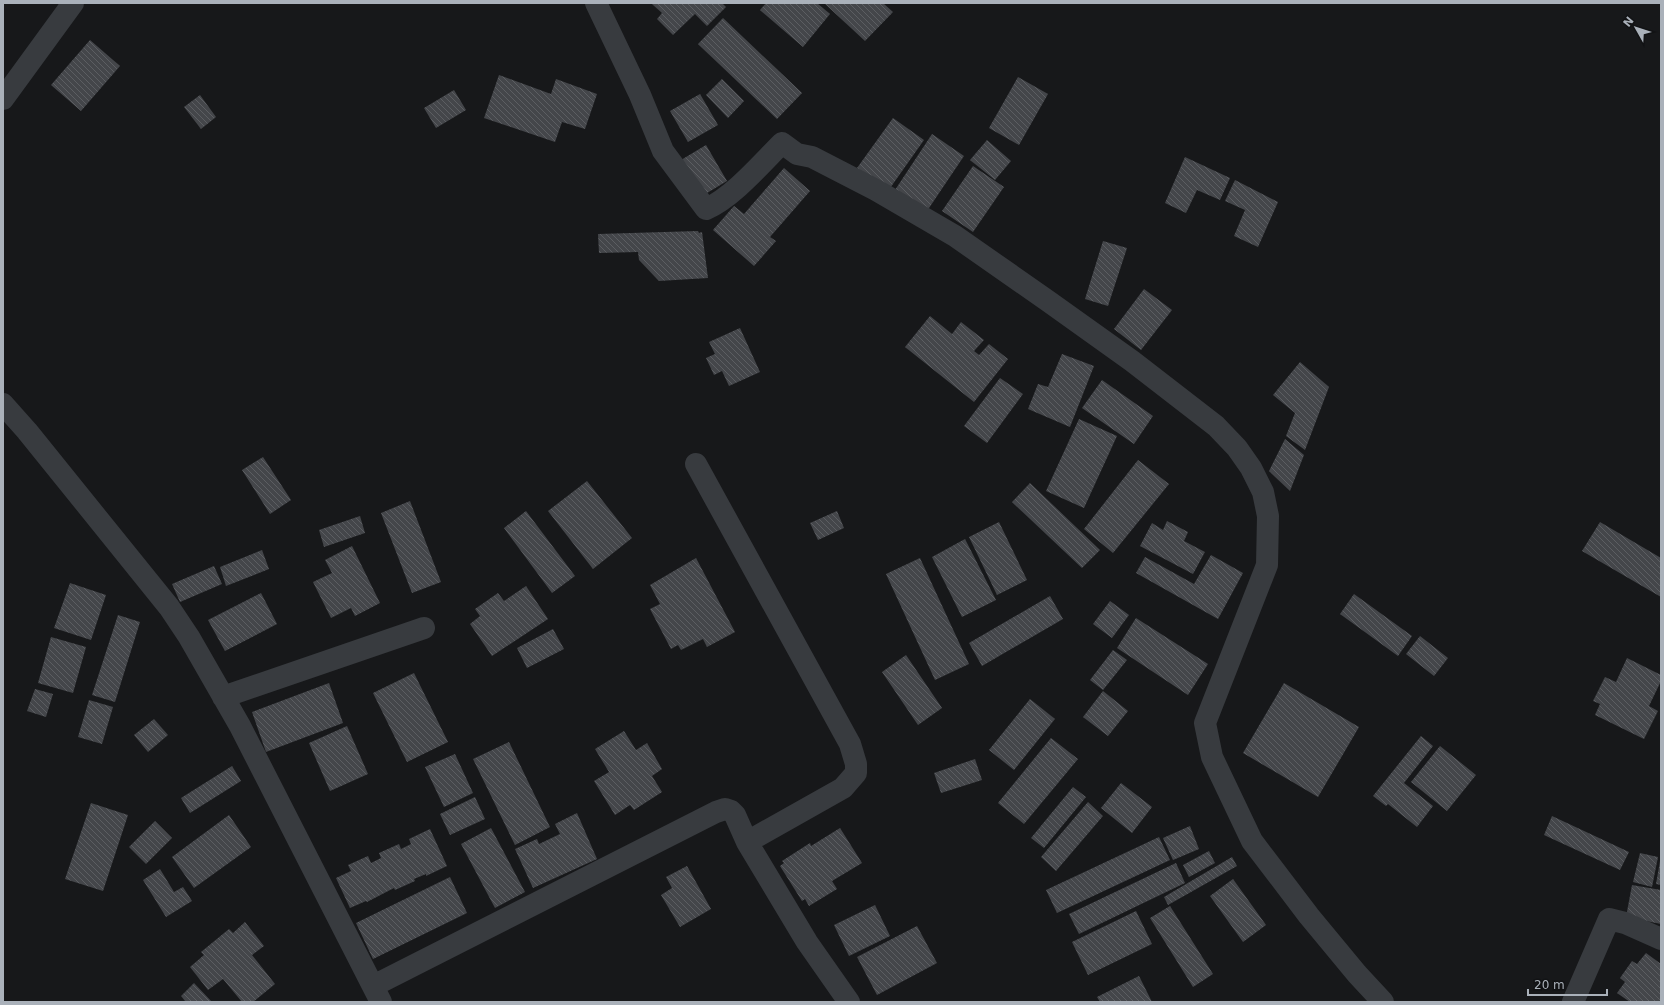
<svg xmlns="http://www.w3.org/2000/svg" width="1664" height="1005" font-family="'DejaVu Sans',sans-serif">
<defs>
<pattern id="building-back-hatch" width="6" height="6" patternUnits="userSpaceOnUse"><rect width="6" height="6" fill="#44464a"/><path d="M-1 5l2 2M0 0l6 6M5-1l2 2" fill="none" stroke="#5c5e62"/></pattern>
</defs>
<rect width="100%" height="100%" fill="#17181a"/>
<path fill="url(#building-back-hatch)" d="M651,3h71l4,4 -19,19 -12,-12 -22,21 -16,-16 5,-6z
M766,3h51l13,11 -27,33 -43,-37z
M824,3h59l10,9 -28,29z
M723,18l79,75 -25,26 -79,-75z
M90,40l30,26 -39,45 -30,-26z
M499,75l52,19 5,-15 41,15 -12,35 -23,-7 -7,20 -71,-24z
M1018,77l30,17 -29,51 -30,-17z
M722,79l22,22 -16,17 -22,-23z
M454,90l12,20 -30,18 -12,-20z
M700,94l18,31 -30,17 -18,-31z
M200,95l16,22 -15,12 -17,-22z
M893,118l31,22 -36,51 -31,-23z
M932,134l32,22 -37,55 -32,-21z
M987,140l24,21 -16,19 -25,-20z
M706,145l21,36 -25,15 -21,-36z
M1185,157l45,21 -10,22 -23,-10 -11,23 -21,-10z
M973,166l31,21 -31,45 -31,-21z
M784,168l26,23 -40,46 6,4 -22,25 -41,-36 21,-24 10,8z
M1235,180l43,22 -20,45 -24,-11 11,-26 -20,-9z
M698,231l1,2 3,-1 6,46 -49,3 -20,-21 -1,-8 -39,1 -1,-19z
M1103,241l24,7 -19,58 -23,-7z
M1144,289l28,21 -31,40 -27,-21z
M930,316l22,18 9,-12 23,18 -10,11 5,4 10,-11 19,15 -34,43 -69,-55z
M740,328l20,44 -31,14 -7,-15 -8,4 -8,-17 9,-4 -6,-12z
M1062,354l32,12 -24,61 -42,-18 10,-25 10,3z
M1300,362l29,25 -24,63 -19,-14 9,-23 -22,-18z
M1000,378l23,16 -36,49 -23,-17z
M1102,380l51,36 -19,28 -52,-36z
M1079,419l38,17 -33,72 -38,-17z
M1285,439l19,16 -14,36 -21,-20z
M263,457l28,43 -21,14 -28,-44z
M1138,460l31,24 -56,69 -29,-24z
M587,481l45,57 -39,31 -45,-58z
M1030,483l70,67 -18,18 -70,-66z
M410,501l31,81 -29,11 -31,-80z
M526,511l49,65 -23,17 -48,-65z
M837,511l7,17 -26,12 -8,-17z
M360,516l5,17 -41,14 -5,-17z
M1167,521l21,11 -4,9 21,11 -12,22 -53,-28 12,-23 11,7z
M999,522l28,58 -30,15 -28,-58z
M1600,522l61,36v39l-79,-46z
M965,539l31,61 -34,17 -30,-60z
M352,546l28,57 -25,13 -4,-8 -20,10 -18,-36 19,-9 -7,-13z
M262,550l7,19 -43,17 -6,-19z
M1211,555l32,18 -25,46 -82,-46 9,-16 49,27z
M696,558l39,74 -28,15 -4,-8 -22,11 -3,-5 -7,4 -21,-40 10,-5 -10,-19z
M920,558l49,106 -34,16 -49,-106z
M214,566l8,18 -42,18 -8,-18z
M70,583l36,12 -15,45 -37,-12z
M526,586l22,33 -56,37 -22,-32 10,-8 -5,-7 23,-16 6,8z
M261,593l16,31 -52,27 -17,-31z
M1354,594l58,42 -14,20 -58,-42z
M1050,596l13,23 -81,47 -13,-23z
M1110,601l19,14 -17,23 -19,-14z
M118,615l22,7 -25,80 -23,-7z
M1136,618l72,46 -20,31 -71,-47z
M553,629l11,20 -37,19 -10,-20z
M1420,636l28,22 -14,18 -28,-22z
M51,637l35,10 -13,46 -35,-10z
M1113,650l14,10 -24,30 -13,-10z
M906,655l36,53 -24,17 -36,-53z
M1627,658l34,17v6l-12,25 9,5 -14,28 -49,-24 5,-11 -7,-3 12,-24 11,5z
M414,673l34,69 -41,20 -34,-69z
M329,683l14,40 -77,29 -14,-40z
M1284,683l75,44 -41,70 -75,-44z
M35,689l18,5 -7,23 -19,-6z
M1103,691l25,20 -20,25 -25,-19z
M1030,699l25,20 -41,51 -25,-20z
M89,700l24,7 -11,37 -24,-7z
M154,719l14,16 -20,17 -14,-17z
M347,726l21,48 -38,17 -21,-48z
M624,731l12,19 11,-7 15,26 -10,7 10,16 -28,18 -4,-5 -15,10 -21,-34 15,-9 -14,-23z
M1421,736l12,10 -29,37 29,23 -16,21 -29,-23 -2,2 -13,-10z
M1051,738l27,21 -54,65 -26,-21z
M509,742l41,85 -35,18 -42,-86z
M1440,746l36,29 -29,36 -36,-29z
M455,754l18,39 -29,14 -19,-40z
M975,759l7,21 -41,13 -7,-20z
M232,766l9,15 -51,32 -9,-15z
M1121,783l31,24 -20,26 -31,-25z
M1073,787l13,10 -42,51 -13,-10z
M475,797l10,22 -35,16 -10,-21z
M1088,802l15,14 -47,55 -15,-14z
M91,803l37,12 -25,76 -38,-12z
M577,813l20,46 -64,29 -18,-39 22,-10 2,5 21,-10 -5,-10z
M229,815l22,32 -57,41 -22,-31z
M1552,816l77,36 -9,18 -76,-35z
M155,821l17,17 -26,26 -17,-17z
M1190,826l9,23 -26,11 -10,-22z
M491,828l34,64 -30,16 -34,-64z
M840,828l22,35 -30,18 5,8 -28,17 -4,-7 -3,2 -22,-35 4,-3 -2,-2 28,-18 1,3z
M430,829l17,37 -21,10v-2l-12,5 1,2 -20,9 -1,-2 -27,14 -1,-1 -16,7 -14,-30 15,-7 -3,-6 20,-9 3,7 10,-5 -2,-5 20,-9 2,5 10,-5 -2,-5z
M1159,837l11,23 -113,53 -11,-23z
M1209,851l6,12 -26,14 -6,-12z
M1640,853l18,4 -6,30 -19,-5z
M1232,857l5,9 -69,39 -4,-8z
M1660,861h1v24l-5,-1z
M1176,863l9,20 -106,51 -10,-20z
M687,866l24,43 -31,18 -19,-32 11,-7 -6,-11z
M160,869l14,23 9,-5 9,14 -26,16 -23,-37z
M450,877l17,36 -94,46 -17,-36z
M1233,879l33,46 -23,17 -33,-46z
M1632,885l29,5v34l-35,-7z
M875,905l15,31 -41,20 -15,-31z
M1170,906l43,68 -20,13 -43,-69z
M1136,911l16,33 -64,31 -16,-33z
M245,922l19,24 -12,9 23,29 -22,18h-11l-19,-23 -15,11 -18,-23 14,-12 -3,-3 28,-23 4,4z
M917,926l20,37 -60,32 -20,-38z
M1646,953l15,11v38h-31l-13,-9 8,-11 -5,-4 12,-17 5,3z
M1139,976l13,26h-52l-3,-5z
M194,983l18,19h-26l-5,-6z"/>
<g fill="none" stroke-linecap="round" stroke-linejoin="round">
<path stroke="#383b3f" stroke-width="22" d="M596,3l44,92 23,56 43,58c26,-11 55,-45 76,-66l15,11 15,3 64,33 79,46 93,65 84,60 84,65 21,22 14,20 12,24 5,24 -1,49 -62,158 7,34 40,84 57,75 48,58 26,28
M3,99l70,-96
M3,404l24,27 142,176 20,30 51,89 141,276
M696,464l154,280 6,20v9l-13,15 -96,54
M223,697l201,-69
M373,986l343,-174 9,-3 6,2 4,4 12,27 60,100 42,60
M1573,1002l36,-83 16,4 36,16"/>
</g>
<rect width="1664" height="1005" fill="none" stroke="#aab1ba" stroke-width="8"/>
<g transform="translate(1636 28) rotate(309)" stroke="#121315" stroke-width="3" paint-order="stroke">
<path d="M0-3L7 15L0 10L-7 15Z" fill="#aab1ba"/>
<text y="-6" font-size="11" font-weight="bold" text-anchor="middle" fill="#aab1ba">N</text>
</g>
<path d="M1528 989v6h79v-6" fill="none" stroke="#aab1ba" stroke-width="2"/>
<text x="1534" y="989" font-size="12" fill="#aab1ba" stroke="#121315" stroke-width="3" paint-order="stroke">20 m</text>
</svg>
